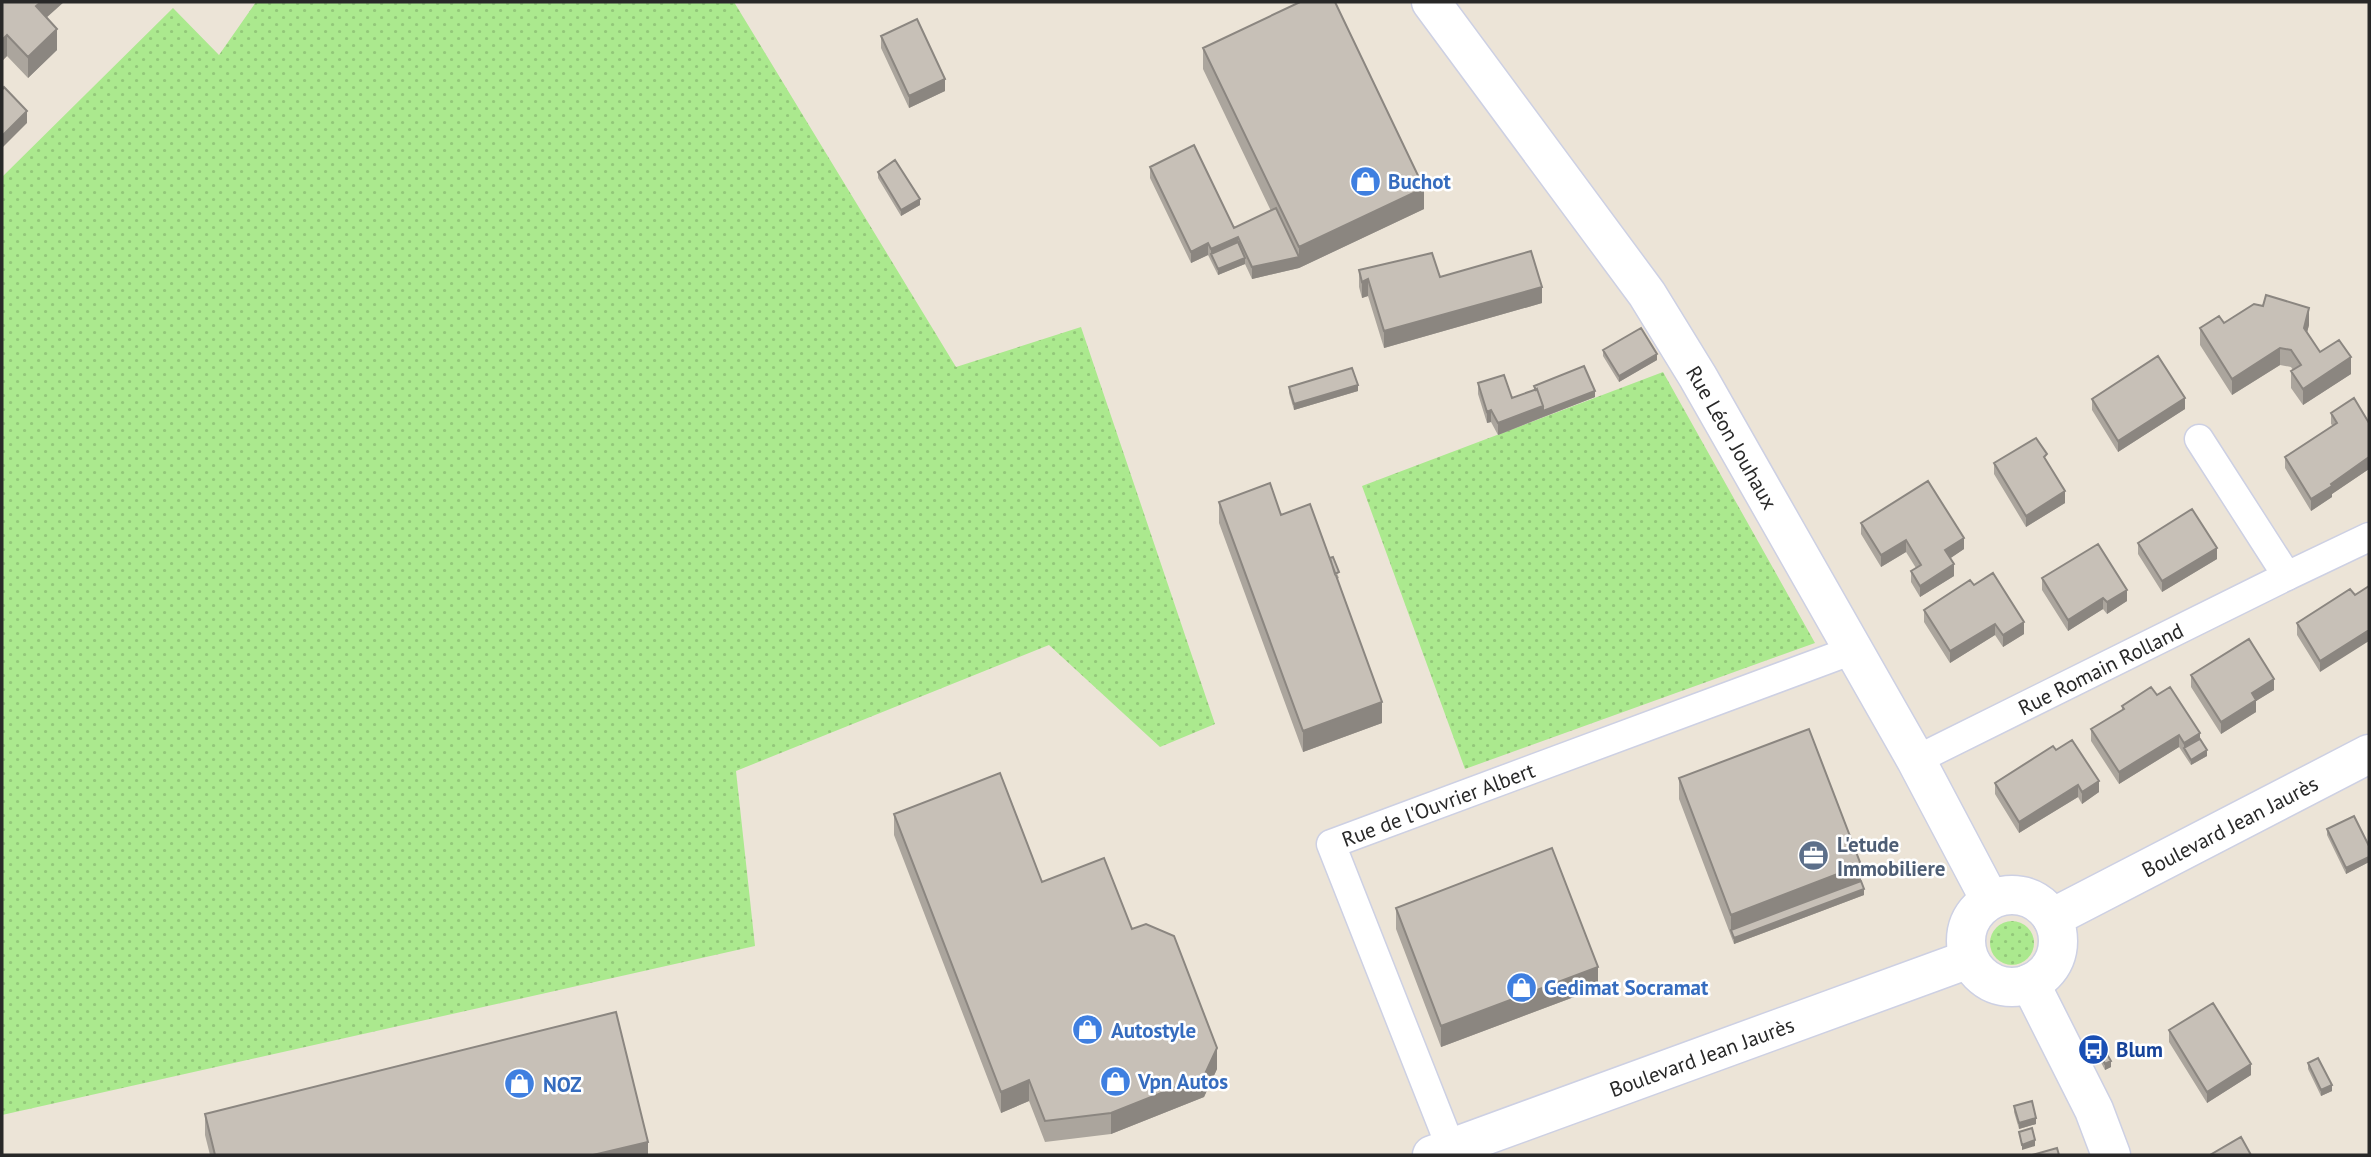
<svg xmlns="http://www.w3.org/2000/svg" width="2371" height="1157" font-family="'PT Sans',sans-serif">
<defs>
<pattern id="grass-dots" width="8" height="8" patternUnits="userSpaceOnUse" patternTransform="scale(1.75)"><rect width="8" height="8" fill="#abe98e"/><path d="M2 2h.1M6 6h.1" fill="none" stroke="#93c87a" stroke-width="1.8" stroke-linecap="round"/></pattern>
</defs>
<rect width="100%" height="100%" fill="#ece4d7"/>
<path fill="url(#grass-dots)" d="M256,2h478l222,365 125,-40 134,397 -55,23 -111,-102 -313,126 19,175 -753,169v-938l171,-169 46,47z
M1663,372l152,271 -350,126 -103,-283z
M1990 943a22 22 0 1 1 44 0a22 22 0 1 1-44 0Z"/>
<g fill="none" stroke-linecap="round" stroke-linejoin="round">
<defs>
<g id="street">
<path d="M2199,439l88,137"/>
<path id="s1" d="M1916,760l371,-184 82,-39"/>
<path id="s2" d="M1451,1148l-120,-304 522,-194"/>
</g>
<g id="secondary">
<path id="s3" d="M1431,2l216,292 51,83 218,383 74,140"/>
<circle cx="2012" cy="941" r="46"/>
<path id="s4" d="M2052,918l317,-164"/>
<path d="M2030,983l64,127 17,45"/>
<path id="s5" d="M1432,1155l537,-196"/>
</g>
</defs>
<use href="#street" stroke="#cdd0e3" stroke-width="31"/>
<use href="#secondary" stroke="#cdd0e3" stroke-width="41"/>
<use href="#street" stroke="#fff" stroke-width="28"/>
<use href="#secondary" stroke="#fff" stroke-width="38"/>
</g>
<path fill="#aba59d" d="M2,2l45,16 10,32 -29,28 -21,-22 -5,5z
M881,36l64,55 -36,17 -28,-60z
M1203,48l221,161 -125,59 -47,11 -7,-15 -27,11 -10,-20 -17,8 -41,-85v-11l84,61 37,-17 -68,-142z
M878,172l42,33 -19,11 -23,-38z
M1359,270l81,7 102,26 -158,45 -16,-52 -6,2 -3,-11z
M2224,323l85,2 -2,7 13,20 31,22 -48,31 -12,-17v-17l2,-1 -2,-3 -11,-2 -48,30 -32,-50v-17z
M1603,350l54,10 -38,22 -16,-26z
M1478,383l34,15 22,-7v-5l61,11 -97,38 -7,-13 -4,1 -9,-29z
M1289,387l69,4 -64,19 -5,-17z
M2092,399l93,10 -67,43 -26,-42z
M2331,413l38,10v46l-37,25v3l-21,14 -26,-43v-11l48,-31 -2,-2z
M1994,463l71,40 -39,24 -32,-53z
M1219,502l62,13 49,43 9,20 -2,1 45,144 -79,29 -84,-229z
M1861,523l103,26 -14,9 4,18 -34,21 -9,-15v-11l5,-3 -10,-16 -25,15 -20,-33z
M2138,543l79,16 -55,33 -24,-38z
M2042,578l85,23 -20,13 -4,-5 -35,22 -26,-41z
M1974,585l50,49 -21,13 -8,-12 -45,28 -26,-41v-12z
M2350,589l-30,83 -23,-37v-12z
M2191,675l83,15 -18,11v11l-35,22 -30,-47z
M2157,695l43,44 7,17 -16,9 -12,-18 -60,37 -28,-43v-12l31,-19v-4z
M2056,750l43,42 -17,12 -4,-7 -59,36 -24,-39v-11z
M1679,778l185,117 -130,49 -55,-145z
M894,814l148,68 90,47 85,140 -13,28 -93,37 -66,8 -16,-41 -28,12 -107,-278z
M2327,829l42,17v16l-23,12 -19,-39z
M1396,908l202,80 -157,59 -45,-118z
M2169,1030l82,45 -44,28 -38,-61z
M2096,1047l15,20 -6,3 -9,-17z
M2308,1063l24,28 -11,5 -13,-27z
M2014,1106l22,18 -17,5 -5,-17z
M205,1114l443,41h-438l-5,-20z"/>
<path fill="#8b8680" d="M41,2h23l-28,25v-21z
M57,29v21l-29,28v-21z
M7,35v21l-5,5v-21z
M945,79v12l-36,17v-12z
M27,111v12l-25,25v-12z
M1424,188v21l-125,59v-21z
M920,199v6l-19,11v-6z
M1238,237v11l-27,6v-5z
M1208,243v12l-17,8v-11z
M1299,257v11l-47,11v-12z
M1245,258v6l-27,11v-6z
M1368,279v17l-6,2v-16z
M1542,287v16l-158,45v-17z
M2309,308v17l-5,19v-16z
M2280,348v17l-48,30v-16z
M1657,354v6l-38,22v-6z
M2351,357v17l-48,31v-16z
M1358,385v6l-64,19v-6z
M1595,391v6l-52,20v-6z
M2185,398v11l-67,43v-11z
M1543,406v11l-45,18v-12z
M1491,410v12l-4,1v-11z
M2369,457v12l-37,25v3l-21,14v-12l20,-15z
M2065,491v12l-39,24v-11z
M1964,538v11l-19,13v-12z
M1906,540v12l-25,15v-12z
M2217,548v11l-55,33v-11z
M1954,564v12l-34,21v-11z
M2127,590v11l-20,13v-12z
M2103,598v11l-35,22v-11z
M2024,622v12l-21,13v-12z
M1995,624v11l-45,28v-12z
M2369,630v11l-49,31v-11z
M2274,679v11l-18,11v11l-35,22v-12l31,-29z
M1382,702v21l-79,29v-21z
M2200,733v12l-16,3v-5z
M2179,735v12l-60,37v-12z
M2207,750v6l-16,9v-5z
M2099,781v11l-17,12v-12z
M2078,785v12l-59,36v-11z
M2369,857v5l-23,12v-6z
M1861,865v21l-130,44v-15z
M1864,889v6l-130,49v-6z
M1598,967v21l-157,59v-21z
M1217,1048v21l-13,28 -93,37v-21z
M2111,1061v6l-6,3v-6z
M2251,1064v11l-44,28v-11z
M1029,1080v21l-28,12v-21z
M2332,1085v6l-11,5v-6z
M2036,1118v6l-17,5v-6z
M2035,1140v6l-13,4v-5z
M648,1142v13h-55z"/>
<path fill="#c7c0b7" stroke="#8b8680" stroke-width="2" d="M2,2h39l-5,4 21,23 -29,28 -21,-22 -5,5z
M1300,2h35l89,186 -125,59 -96,-199z
M917,19l28,60 -36,17 -28,-60z
M4,87l23,24 -25,25v-46z
M1194,145l40,83 42,-20 23,49 -47,10 -14,-30 -27,12 -3,-6 -17,9 -41,-85z
M895,160l25,39 -19,11 -23,-38z
M1238,242l7,16 -27,11 -7,-15z
M1531,251l11,36 -158,44 -16,-52 -6,3 -3,-12 73,-17 8,24z
M2266,295l43,13 -5,20 16,24 19,-12 12,17 -48,32 -12,-18 10,-6 -10,-15 -11,-2 -48,31 -32,-51 19,-12 5,7 30,-19 9,2z
M1641,328l16,26 -38,22 -16,-26z
M2158,356l27,42 -67,43 -26,-42z
M1584,366l11,25 -52,20v-5l-6,-17 -1,1 -2,-4z
M1352,368l6,17 -64,19 -5,-17z
M1504,375l8,23 25,-9 6,17 -45,17 -7,-13 -4,2 -9,-29z
M2354,398l15,25v34l-38,27 1,2 -21,13 -26,-42 52,-34 -6,-10z
M2036,438l11,16 -3,3 21,34 -39,25 -32,-53z
M1928,481l36,57 -19,12 9,14 -34,22 -9,-15 10,-6 -15,-25 -25,15 -20,-32z
M1270,483l11,32 29,-11 72,198 -79,29 -84,-229z
M2192,509l25,39 -55,33 -24,-38z
M2098,544l29,46 -20,12 -4,-4 -35,22 -26,-42z
M1333,557l6,15 -4,2 -5,-16z
M1993,573l31,49 -21,13 -8,-11 -45,27 -26,-41 46,-30 4,5z
M2369,586v44l-49,31 -23,-38 53,-34 5,6z
M2249,639l25,40 -22,14 4,7 -35,22 -30,-47z
M2151,687l6,8 13,-8 30,46 -16,10 -5,-8 -60,37 -28,-43 33,-20 -2,-3z
M1809,729l52,136 -130,50 -52,-137z
M2200,739l7,11 -16,10 -7,-12z
M2072,740l27,41 -17,11 -4,-7 -59,37 -24,-39 58,-37 3,4z
M1000,773l42,109 62,-24 28,71 14,-5 28,12 43,112 -13,28 -93,37 -66,8 -16,-41 -28,12 -107,-278z
M2354,816l15,30v11l-23,11 -19,-39z
M1552,848l46,119 -157,59 -45,-118z
M1861,881l3,8 -130,49 -3,-8z
M2213,1003l38,61 -44,28 -38,-62z
M616,1012l32,130 -55,13h-378l-10,-41z
M2101,1044l10,17 -6,3 -9,-17z
M2318,1058l14,27 -11,5 -13,-27z
M2032,1101l4,17 -17,5 -5,-17z
M2032,1128l3,12 -13,5 -3,-13z
M2241,1137l10,18h-41z
M2057,1148l2,7h-27z"/>
<defs>
<symbol id="shop-disc" viewBox="-11 -11 22 22"><circle r="9.5" fill="#3f7fe0" stroke="#fff"/><path d="M-5-2.5h2.3a2.7 3.5 0 0 1 5.4 0H5L5.5 6h-11ZM-1.5-2.5h3a1.5 2.3 0 0 0-3 0Z" fill="#fff"/></symbol>
<symbol id="office-disc" viewBox="-11 -11 22 22"><circle r="9.5" fill="#5c6f8a" stroke="#fff"/><path d="M-6-3h4V-5.5h4V-3h4V5H-6ZM-1-4.5V-3h2v-1.5ZM-6 0V1H6V0Z" fill="#fff"/></symbol>
<symbol id="bus-disc" viewBox="-11 -11 22 22"><circle r="9.5" fill="#1a4fb4" stroke="#fff"/><path d="M-5-6H5V4H4V6H2V4H-2V6H-4V4H-5ZM-3.5-4V0h7V-4ZM-3.5 1.2v1.5H-2V1.2ZM2 1.2v1.5H3.5V1.2Z" fill="#fff"/></symbol>
</defs>
<g fill-rule="evenodd">
<use href="#shop-disc" x="1348" y="164" width="35" height="35"/>
<use href="#office-disc" x="1796" y="838" width="35" height="35"/>
<use href="#shop-disc" x="1504" y="970" width="35" height="35"/>
<use href="#shop-disc" x="1070" y="1012" width="35" height="35"/>
<use href="#bus-disc" x="2076" y="1032" width="35" height="35"/>
<use href="#shop-disc" x="1098" y="1064" width="35" height="35"/>
<use href="#shop-disc" x="502" y="1066" width="35" height="35"/>
</g>
<g text-anchor="middle" dominant-baseline="central" stroke-width="5" stroke-linejoin="round" paint-order="stroke">
<g font-size="21" font-weight="bold" fill="#366cbe" stroke="#fff" text-anchor="start">
<text x="1388" y="181">Buchot</text>
<text x="1544" y="987">Gedimat Socramat</text>
<text x="1111" y="1030">Autostyle</text>
<text x="1138" y="1081">Vpn Autos</text>
<text x="543" y="1084">NOZ</text>
</g>
<g font-size="21" fill="#282828" stroke="#fff">
<text stroke="none"><textPath href="#s3" startOffset="530">Rue Léon Jouhaux</textPath></text>
<text stroke="none"><textPath href="#s1" startOffset="206">Rue Romain Rolland</textPath></text>
<text stroke="none"><textPath href="#s2" startOffset="441">Rue de l'Ouvrier Albert</textPath></text>
<text stroke="none"><textPath href="#s4" startOffset="200">Boulevard Jean Jaurès</textPath></text>
<text stroke="none"><textPath href="#s5" startOffset="287">Boulevard Jean Jaurès</textPath></text>
</g>
<g font-size="21" font-weight="bold" fill="#4e5e75" stroke="#fff" text-anchor="start">
<text x="1837" y="844">L'etude<tspan x="1837" dy="24">Immobiliere</tspan></text>
</g>
<g font-size="21" font-weight="bold" fill="#164399" stroke="#fff" text-anchor="start">
<text x="2116" y="1049">Blum</text>
</g>
</g>
<rect width="2371" height="1157" fill="none" stroke="#282828" stroke-width="7"/>
</svg>
